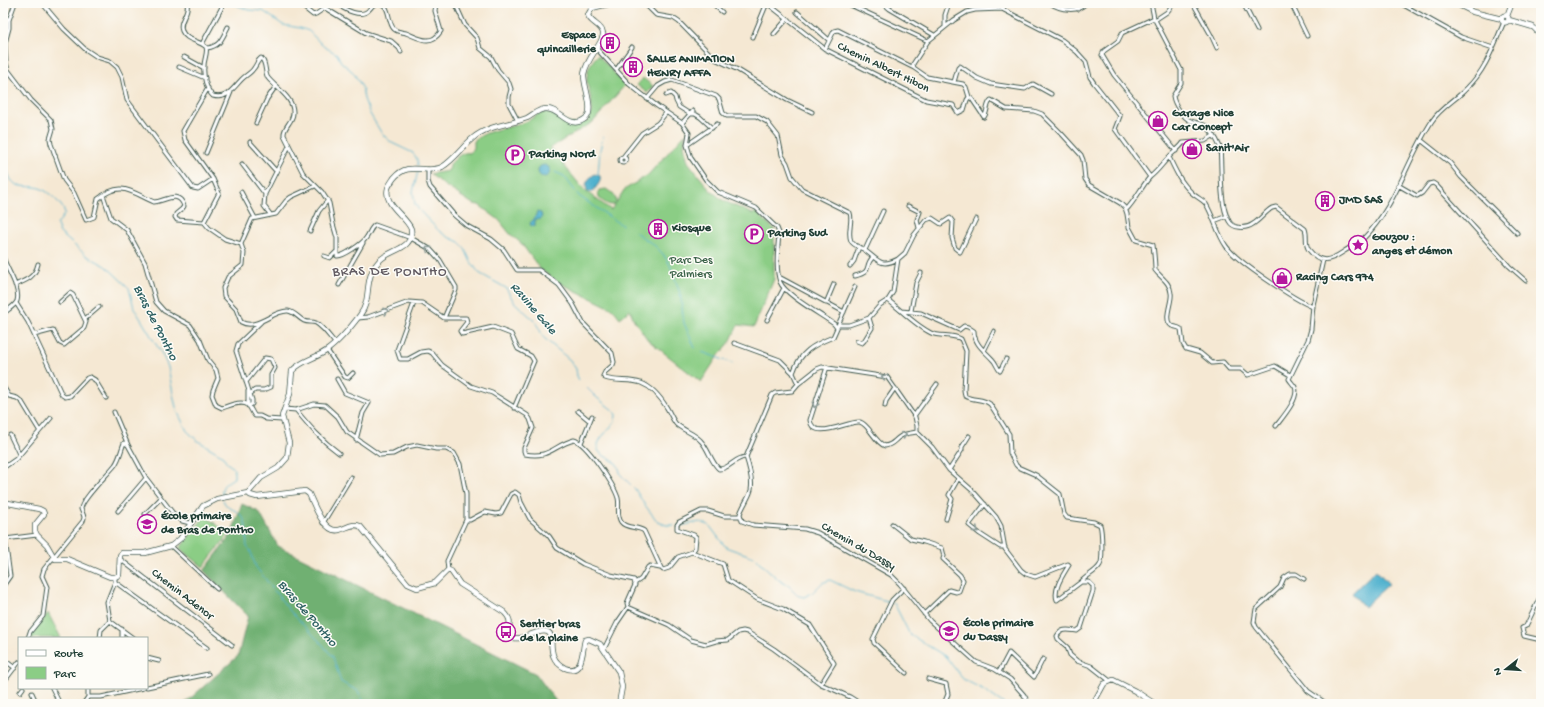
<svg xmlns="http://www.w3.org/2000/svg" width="1544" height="707" font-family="'Gochi Hand',sans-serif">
<rect width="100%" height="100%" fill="#fdfcf7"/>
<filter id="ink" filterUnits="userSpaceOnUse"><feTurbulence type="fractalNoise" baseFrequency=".025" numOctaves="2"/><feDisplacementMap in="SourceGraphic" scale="8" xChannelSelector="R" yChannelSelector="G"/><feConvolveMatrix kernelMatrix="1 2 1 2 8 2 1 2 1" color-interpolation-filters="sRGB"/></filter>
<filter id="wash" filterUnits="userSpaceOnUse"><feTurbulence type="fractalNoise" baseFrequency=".012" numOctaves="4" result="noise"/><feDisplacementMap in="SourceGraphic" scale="16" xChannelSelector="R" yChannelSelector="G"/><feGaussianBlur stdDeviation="0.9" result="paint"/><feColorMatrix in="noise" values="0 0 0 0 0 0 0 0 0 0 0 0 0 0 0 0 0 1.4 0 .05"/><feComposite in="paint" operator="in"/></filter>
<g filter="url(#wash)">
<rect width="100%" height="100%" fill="#f5e8d3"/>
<path fill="#8bcd85" stroke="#55855c" d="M598,55l27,30 -32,37 -43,26 34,42 27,20 4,-6c-6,3 -11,-2 -16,-6l-1,-5 1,-3 7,-1c6,4 10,6 10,14l8,-13 24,-15 37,-41 -1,12 4,16 22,28 14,11 29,13 3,-2 18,17v50l-20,48 -16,-2 -8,17 -14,17 -15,23 -53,-42 -14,-20 -4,-10 -10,8 -7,-9 -55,-27 -18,-13 -19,-26 -11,-9 -11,-14 -20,-15 -6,-1 -29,-19 -14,-11 18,-3 2,-4v-3c6,-6 12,-13 20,-11l4,-5v-7c14,-13 35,-12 51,-19 8,-3 14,-11 23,-10 4,1 7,4 11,6 9,7 18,7 29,3 14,-23 -16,-40 10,-66z
M643,78l10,8 -6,7 -10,-8z
M205,516l24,18 -26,33 -23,-19z
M48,613l13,25h-31l1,-4z"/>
<path fill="#70b072" stroke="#487653" d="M242,504l17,8 19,34 258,128 22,30h-374l54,-48 10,-40 -44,-45 27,-36z"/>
<path fill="#4fb1ce" stroke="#377781" d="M538 171a6 6 0 1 1 12 0a6 6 0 1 1-12 0Z
M595,174l5,2c2,6 -4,10 -7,16h-5c-5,-7 1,-15 7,-18z
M537,212l4,1 1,4 -2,2 -5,1v6h-4l-1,-3 4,-4z
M1376,570l13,14 -25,23 -12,-14z"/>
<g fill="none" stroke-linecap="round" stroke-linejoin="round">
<path stroke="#4fb1ce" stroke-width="1" d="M231,3l18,7 14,1 20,14 17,3 9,3 14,15 14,8 4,8 12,10 9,15 2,12 6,15 12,20 10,9 21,10 4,6 1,6
M3,151c4,9 3,23 9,30 7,9 20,3 30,8 7,3 22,17 23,24l-8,12 3,8 27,23 19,10 23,22 5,20 28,46 6,13 6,32 3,12 10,20 11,10 24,14 6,9 6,4v10c-8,5 -15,8 -11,19
M418,171l-5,21 2,12 4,6 20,21 9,6 11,5 5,5 7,15 8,11 27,15 8,14 21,19 9,17 26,22 6,9 1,7 2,4 17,17 18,14 2,4 -1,7 -14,16 -3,6v6l3,4 14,8 3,4 3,9 14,14 9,15 14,18 8,3h8
M555,172l9,4 15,20 31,21
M598,175l2,-25 3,-13
M612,219l10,6
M635,232l19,13 9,9 7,11 10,28 4,30 11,25
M702,352l30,11
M223,500c5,11 9,7 17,14 8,6 6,23 7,33l3,3 6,17 34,44 32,33 11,13 8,25 17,9 7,13
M678,526l22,-4 9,3 15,20 4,3 26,9 25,23 10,6 10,10 5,1 8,-4 10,-10 8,-3 25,12 39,11 15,30 3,3 33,20 18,23 21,11 20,14"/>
</g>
</g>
<g filter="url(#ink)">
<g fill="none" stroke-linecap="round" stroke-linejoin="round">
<defs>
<path id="street" d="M15,3l-6,17v8l-4,15 1,20 2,7 23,30 20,20 2,9 -3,10 1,5 13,36 10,13 12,27 8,-3 4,-18c23,-19 33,-7 56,3 10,0 24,-13 30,4l-2,3 -6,5 -1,3 2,3 27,2 5,6 16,11 16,5 3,9 -1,12 -15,12 -5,11 1,8 12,13 5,13c16,9 32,-12 47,-11 7,1 10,7 16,10 4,2 8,0 12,2 7,4 14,14 19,20
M42,3l22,26 21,20 12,8 13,4 7,6 5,10 5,23 66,88 5,1 15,-10
M187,3c3,10 -9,17 -5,28 4,10 17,9 24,16 2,6 -2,12 -2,19 -1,9 2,24 9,30 14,4 20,-8 29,-17 4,-4 9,-6 12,-11 3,-4 3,-7 7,-10 6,5 3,14 7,20 8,10 26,20 25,35 0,9 -10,14 -9,22l19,38 19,19 7,11 4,21 4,14v18c6,1 26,-13 29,-18 4,-5 4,-10 9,-13l36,13 19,11 10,11 16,27v3l-12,28
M298,3l15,12 3,-1 9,-6 41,25 25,8 8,7 2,4
M342,3l1,5c5,3 15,7 21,5 6,-1 8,-11 15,-10 12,2 8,19 15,26 3,3 8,3 12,4 13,5 25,14 35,-2l-6,-20 1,-8
M455,3l10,22 12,13 3,10 11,9 7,13 11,13 2,6 -2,8v7l9,17
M644,3l12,12 17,3 6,4 36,37 23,11 49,30 25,12
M712,3l10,9
M767,3l58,46 101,51 27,5 5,8 6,-3 3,-10 2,-3 3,2 12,18c4,-5 2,-13 7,-17l15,9 28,2 8,3 19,19 20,22 2,5 2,19 4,6 31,18 5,5 2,6 2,13 7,13 17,5c1,9 2,16 2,25 6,8 15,12 16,23 2,8 -9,27 1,33 3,1 6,1 9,3l2,15 3,5 14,4 12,10 11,-1 6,7h12l7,6 27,-9 15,9
M846,3l82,38
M883,3l7,6 44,26
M1050,3c10,7 28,10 36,0
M1074,3l4,6
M1151,3l3,15 27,52v13l-8,13c1,8 10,22 18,25 5,2 10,2 15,5 6,5 11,14 14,21 2,20 -1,57 9,74 4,8 17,8 24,3 7,-4 12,-12 19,-16l4,-1 29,22c3,7 -1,15 4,21 11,14 21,11 34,2 6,-4 14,-8 20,-13 33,-32 44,-80 69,-118 9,-14 24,-21 35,-33 19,-18 27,-43 37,-66
M1193,3l18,32 6,13
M1243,3l14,27
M1291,3l16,33
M1400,3l61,34 32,11
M1002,9l2,-6
M797,12l32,28
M3,16l6,4
M1154,18l-32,15 -4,8 -14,10 -2,4 12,20 62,76
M1155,20l12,-8 7,-9
M945,26v-11l4,-12
M774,34l13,-15
M753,37l14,-34
M202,44l19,-35 1,-3 -2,-3
M207,48c14,-2 15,-10 21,-21
M596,48l33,36 28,22 25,17 7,10 -2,12 4,13 15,22 12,12 38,16 21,20 2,5c-1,15 -4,35 1,49 5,13 42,33 54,42l3,4 -4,9c-20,8 -33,15 -40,36l5,11 -6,7 -17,2 -3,2 -26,62c3,9 7,23 5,33 -2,8 -8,15 -11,24l2,7 11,4 52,4 13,4 73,42 9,9 30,37 46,41 18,7 16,10 14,16 5,9
M825,49l9,-18 4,-1 76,38 13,9 36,7 3,3 3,10
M184,57l20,11
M179,67l26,11
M914,68l-1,-4 15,-23 26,-21 13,-8 8,-2 27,-1 60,31 15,12 9,10 4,15 4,6 26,33 -5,13 35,48c8,-6 12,-13 19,-20 4,-5 10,-8 14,-14l22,-2 8,-5
M616,70l16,-23
M954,82l4,-14 2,-2 17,12 14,6 34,5 8,-5 18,10
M666,95l5,-2 4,4 1,4 3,6 11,7h5l5,3 12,11
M647,99l11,-13 7,-4 7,-2 44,16 3,3 4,14 4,3h29l11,6 11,14 4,19 5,8 5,14 10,12 48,24c3,8 -3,20 1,28 2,4 8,6 12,8 14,9 16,20 35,10
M256,123l11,-24 9,-13
M682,123l11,-12
M1421,140l29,23 11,14 56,56
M250,142l26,29
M687,145l30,-21
M206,153l25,-61
M623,157l19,-24 16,-10 8,-10
M1169,157c6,13 12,26 23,36 4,4 10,6 14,11 8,13 11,29 20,42 10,15 69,54 87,61
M620 160a3 3 0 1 1 6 0a3 3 0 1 1-6 0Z
M242,164l23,30
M428,169v12l2,6 24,28 13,11 24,13 13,11 13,20h22l20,15 14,19 10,19 29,30 2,9 -1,3 -8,7 -2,4 2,2c11,4 24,1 36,5 11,4 20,15 26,25 3,5 5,11 9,16 8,7 18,9 25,17 7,7 11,23 18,28 11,0 16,-12 27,-12
M1398,185l19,11 5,-3 7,-9 4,-1 3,2 73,81 17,15
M241,192l14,26
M103,195l8,23 16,12 18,33 11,39 8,9 26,14 10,15 8,20 8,10 2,8 -5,12 -1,5 4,10 6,3c7,-2 19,-8 26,-3 3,3 4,8 7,11h5l6,3 16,1
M908,206l12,6 -3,8 2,8
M1126,210c10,-10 15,-23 24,-33
M270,214l-6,-8 1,-12 24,-48
M1214,221l13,-5
M204,222l15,-29 -6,-14 -28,-39 -2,-9 25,-43
M310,231l9,-20 9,-11
M241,244l11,-25 24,-5 10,-13 5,-4 24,-11
M865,250l18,-39
M3,256c3,13 18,32 14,45 -2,5 -10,9 -14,13
M324,256l6,2 6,-6
M850,266l4,-5 5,-14
M855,276c19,-5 8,-9 18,-19
M779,277l65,35
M15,285c12,-5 20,-8 23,-21
M339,285l24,-42
M888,300c13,10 28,26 43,33 9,4 21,1 30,6l5,12 -2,39 1,6c8,5 18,2 25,8l19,30 1,19 6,12 2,2 18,8 24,19 4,20 3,4 27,4 6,3c2,5 3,36 0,40 -4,7 -13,10 -19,17
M16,303l12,19 34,73 3,2 5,-1 17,-18 3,-1 5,3 11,18
M414,303l-17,47 3,9h8l13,-7 7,-1 4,2 10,12 29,21 21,7 35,22 3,4 3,9 -9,20v3l1,3c25,5 29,-9 49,-14 12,2 40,45 44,58 2,8 -2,16 3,24 5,7 17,4 23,9l17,37 2,2 6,-2 9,-11 14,-5 31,12 5,16 29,19 26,10 27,16 24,38 -13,21 29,13 11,7
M826,303l8,-19
M901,311l20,2 38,17 5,-4 4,1 6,4c0,13 11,20 19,29 3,3 4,8 7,11l6,-12
M911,311l5,-28 5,-10
M358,318l10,-1 41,-15 13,1 22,15h22l1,4 -7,9 2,3 31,-7 18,7 7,15 13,7 3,5 -20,47
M85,319l14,-12
M767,320l17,-32
M838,325l17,-38
M837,328l1,-3h11l20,-7 11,-13 8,-5 5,-8 5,-33 7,-6 9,-18 12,-15 6,-2 9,6 9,-6 3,4 -1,16 3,10 5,4 16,-33
M34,335l19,-5 7,13 4,2 20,-17 2,-6 -13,-27 -3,-2 -10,9
M857,341l5,2 2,-2 8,-13 -3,-10
M734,343l46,17 13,13
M327,350l18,27 3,1 5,-5
M984,351l10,-20
M827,367l-17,53c3,22 39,0 50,2 10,3 14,20 25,24 8,-1 9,-6 16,-10 4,-3 11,-3 16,-4
M337,379l8,14 24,10 -6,10 -7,27
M246,382l19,-24 6,1 4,9 -4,7v12l-7,3h-9l-5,4
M798,384l19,-15 5,-2 65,10 28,40 2,9v6
M3,386l6,10 8,2 5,4 17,28
M248,406v-15
M249,406l3,-2v-4l-16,-49 2,-7 23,-22
M885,406l1,-5 9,-13
M284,409l12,1 18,-6 11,1 13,12 9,15 33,23 13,-1 14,-7 10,-2 19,4h10l8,4 6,11 6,30v26l-19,41 1,9
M296,410c14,17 25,30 43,43
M578,411l12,10
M114,412l14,33 18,33 26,34 10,9 8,2
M914,416l23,-32
M1276,426c6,-8 24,-28 19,-39 -2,-3 -4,-5 -6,-8l19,-39 3,-11 2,-24 10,-45
M917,432l15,15 17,23 24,21 23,26 5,9 4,23 16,21 5,4 9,3 33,-13 1,1c-6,10 -16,24 -12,35l24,-18h8l4,4v5l-12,37 -4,3c-9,-1 -15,-3 -20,5l1,3 9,8 3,8 7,6 14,5 19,15
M10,435l9,19
M581,443l11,-27
M3,468l13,-9 35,-41
M949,470l13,-20v-3l7,-11
M985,504l-16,21 11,9 20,13h5
M118,511l28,-33
M145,514l16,-16
M946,519l6,-20 -3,-4 9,-16
M466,520h4l15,-8 11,2 5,-1 10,-19 4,-2 4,3 2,7 9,17 19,17 8,12 26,16 28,11 23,5 1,5 -8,18 1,4 -11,16 -13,26
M323,523l28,-46
M892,524l19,15 13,3 18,6 2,8 -1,3 17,16 3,5 -4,11 -3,1 -7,-2 -25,24
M5,539l32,-4
M171,546l46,43
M692,552l3,-4 1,-11 -2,-2 -17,-6v-4l2,-3 22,-11h7l16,5h16
M120,559l112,86
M1304,579l-8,-5h-6l-6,4 -4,9 -24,22 -2,13 2,5 52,64 19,13
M115,582l92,66
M635,583l6,-4 7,-12 2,-1 10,2
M3,586l7,-10 -5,-37
M904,588l-12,12 -19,39 1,4 32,30
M1541,595l-15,31 -4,2 2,8 17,4
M628,607l41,18 22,15 15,4 10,-3 12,-1 10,-8 5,-1 4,1 27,17 47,35
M110,621l23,17
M28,638l2,-6 13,-16 4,-29 -5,-11 2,-7 39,-48 1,-3c0,-3 -2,-6 -3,-9 0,-9 27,-35 34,-44 5,-7 6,-15 9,-22l4,2
M100,638l1,-8 9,-9 -3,-19 8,-20v-5
M122,638v-9
M147,658l12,3
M3,659l12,9
M999,672l10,-19 25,24 9,-18
M6,679l13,-17
M928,679l18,5 2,10 -4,10
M147,687l61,-13
M52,688l8,16
M20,692l3,-4
M32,693l5,11
M88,697h13l42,-9
M53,704l4,-5
M83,704l5,-7v-9"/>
<path id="secondary" d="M1455,3l18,9 29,7
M1501.5 19a3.5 3.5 0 1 1 7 0a3.5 3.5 0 1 1-7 0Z
M1507,16l5,-13
M1509,20l24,7 8,8
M248,493l13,-15 17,-10 9,-10 2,-15 -7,-27 8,-22 2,-23c8,-10 24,-13 34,-20 13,-9 25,-24 34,-36 13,-17 2,-35 19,-54 11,-12 35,-11 32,-32 -5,-13 -28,-24 -23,-41 1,-3 4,-7 6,-10 15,-18 31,-3 48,-11 12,-7 21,-21 31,-29 15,-13 36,-13 54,-20 6,-3 11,-9 19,-9 14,-1 23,23 40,9 9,-8 -3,-33 -2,-44 2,-15 21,-33 19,-41 -1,-8 -13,-10 -15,-18l4,-7 20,-5
M3,502l36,7 4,2 1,3 -9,11v6l2,4 10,10 8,14h12l43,18h5l4,-2 1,-20 2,-2h23l26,-7 9,-7 23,-33 14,-7 31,-6 2,2 7,2 48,-6 4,3c5,10 15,40 30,36 8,-2 13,-7 21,-4l48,58 9,4 18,-5 13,-13 3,1 9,13 44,28c11,11 2,14 5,25 14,6 29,-10 39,-5 8,4 -4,26 17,36 19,8 17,-19 20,-28l4,-1 11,5 19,28 3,15 -3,17
M1093,704l11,-20 9,-4 22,11 20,13"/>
</defs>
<use href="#street" stroke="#3f574c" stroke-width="5"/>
<use href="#secondary" stroke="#3f574c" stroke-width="6"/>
<use href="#street" stroke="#fff" stroke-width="3"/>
<use href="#secondary" stroke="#fff" stroke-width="4.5"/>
</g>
<defs><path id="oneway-chevron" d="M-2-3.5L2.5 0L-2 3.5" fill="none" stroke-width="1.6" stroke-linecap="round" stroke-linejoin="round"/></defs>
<g stroke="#8f9e9a">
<use href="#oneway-chevron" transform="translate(428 249) rotate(-144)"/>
<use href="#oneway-chevron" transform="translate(386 311) rotate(-19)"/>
<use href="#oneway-chevron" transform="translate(884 377) rotate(-158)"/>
<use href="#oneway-chevron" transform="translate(815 405) rotate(108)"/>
<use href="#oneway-chevron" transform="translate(904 435) rotate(-22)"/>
<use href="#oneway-chevron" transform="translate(976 530) rotate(41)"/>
</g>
</g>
<defs>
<symbol id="building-ring" viewBox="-11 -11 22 22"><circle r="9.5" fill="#fdfcf7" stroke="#b5179e" stroke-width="1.5"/><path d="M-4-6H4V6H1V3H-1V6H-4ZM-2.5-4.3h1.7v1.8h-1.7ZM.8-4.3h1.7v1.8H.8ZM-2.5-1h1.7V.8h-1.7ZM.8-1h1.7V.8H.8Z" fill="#b5179e"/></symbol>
<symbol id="shop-ring" viewBox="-11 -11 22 22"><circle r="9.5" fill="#fdfcf7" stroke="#b5179e" stroke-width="1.5"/><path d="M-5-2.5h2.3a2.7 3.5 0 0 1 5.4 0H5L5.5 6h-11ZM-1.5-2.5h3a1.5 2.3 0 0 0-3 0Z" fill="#b5179e"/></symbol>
<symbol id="parking-ring" viewBox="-11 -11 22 22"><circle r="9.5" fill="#fdfcf7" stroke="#b5179e" stroke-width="1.5"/><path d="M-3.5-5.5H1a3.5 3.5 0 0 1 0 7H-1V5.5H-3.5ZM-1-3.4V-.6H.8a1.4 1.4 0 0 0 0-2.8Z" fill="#b5179e"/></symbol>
<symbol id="sight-ring" viewBox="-11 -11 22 22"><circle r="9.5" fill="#fdfcf7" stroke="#b5179e" stroke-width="1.5"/><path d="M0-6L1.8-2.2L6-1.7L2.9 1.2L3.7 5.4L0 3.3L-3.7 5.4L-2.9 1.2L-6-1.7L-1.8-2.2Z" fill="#b5179e"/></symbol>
<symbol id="school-ring" viewBox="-11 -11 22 22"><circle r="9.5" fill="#fdfcf7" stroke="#b5179e" stroke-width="1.5"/><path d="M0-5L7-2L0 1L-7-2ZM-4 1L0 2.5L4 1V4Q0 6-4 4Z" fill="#b5179e"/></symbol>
<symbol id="bus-ring" viewBox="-11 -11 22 22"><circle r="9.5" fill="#fdfcf7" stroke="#b5179e" stroke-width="1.5"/><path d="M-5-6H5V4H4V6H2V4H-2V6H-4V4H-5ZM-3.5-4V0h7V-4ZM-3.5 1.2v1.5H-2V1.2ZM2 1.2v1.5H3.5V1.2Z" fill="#b5179e"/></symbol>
</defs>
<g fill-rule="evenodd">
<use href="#building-ring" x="599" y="32" width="22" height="22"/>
<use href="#building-ring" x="622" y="56" width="22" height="22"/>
<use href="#shop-ring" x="1147" y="110" width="22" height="22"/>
<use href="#shop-ring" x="1181" y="138" width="22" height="22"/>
<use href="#parking-ring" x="504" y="144" width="22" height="22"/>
<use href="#building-ring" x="1314" y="190" width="22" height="22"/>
<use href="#building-ring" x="647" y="218" width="22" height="22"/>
<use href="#parking-ring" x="743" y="223" width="22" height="22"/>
<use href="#sight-ring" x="1347" y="234" width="22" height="22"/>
<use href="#shop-ring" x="1271" y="267" width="22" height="22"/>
<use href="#school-ring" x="136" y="513" width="22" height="22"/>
<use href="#school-ring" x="938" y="620" width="22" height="22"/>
<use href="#bus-ring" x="495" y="621" width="22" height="22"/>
</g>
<g text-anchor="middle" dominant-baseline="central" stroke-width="3" stroke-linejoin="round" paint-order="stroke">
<g font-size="12" font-weight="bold" fill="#1f3d34" stroke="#fdfcf7" text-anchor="start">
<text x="596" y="36" text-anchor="end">Espace<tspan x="596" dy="14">quincaillerie</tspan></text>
<text x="647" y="60">SALLE ANIMATION<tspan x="647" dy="14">HENRY AFFA</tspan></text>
<text x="1172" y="114">Garage Nice<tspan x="1172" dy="14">Car Concept</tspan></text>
<text x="1206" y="149">Sanit'Air</text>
<text x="529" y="155">Parking Nord</text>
<text x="1339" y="201">JMD SAS</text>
<text x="672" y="229">Kiosque</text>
<text x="768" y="234">Parking Sud</text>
<text x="1372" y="238">Gouzou :<tspan x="1372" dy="14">anges et démon</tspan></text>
<text x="1296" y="278">Racing Cars 974</text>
<text x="161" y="517">École primaire<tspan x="161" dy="14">de Bras de Pontho</tspan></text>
<text x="963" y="624">École primaire<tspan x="963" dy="14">du Dassy</tspan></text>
<text x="520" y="625">Sentier bras<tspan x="520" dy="14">de la plaine</tspan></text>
</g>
<g font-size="12" fill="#1f3d34" stroke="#fdfcf7">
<text transform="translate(883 68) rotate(26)">Chemin Albert Hibon</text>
<text transform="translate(858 547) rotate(30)">Chemin du Dassy</text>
<text transform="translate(182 595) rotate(38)">Chemin Adenor</text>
</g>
<g font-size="12" fill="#3a6148" stroke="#fdfcf7">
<text x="691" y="261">Parc Des<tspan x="691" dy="14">Palmiers</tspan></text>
</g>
<g font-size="13" font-style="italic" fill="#2d6062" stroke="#fdfcf7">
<text transform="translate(533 309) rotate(49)">Ravine Gale</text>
<text transform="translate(155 323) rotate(63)">Bras de Pontho</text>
<text transform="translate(307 614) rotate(49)">Bras de Pontho</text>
</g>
<g font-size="14" letter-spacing="1" fill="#625b62" stroke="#fdfcf7">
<text x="390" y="272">BRAS DE PONTHO</text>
</g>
</g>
<rect width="1544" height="707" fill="none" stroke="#fdfcf7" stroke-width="16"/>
<rect x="18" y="637" width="130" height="52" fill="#fdfcf7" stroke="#a4b0a9"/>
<rect x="26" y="650" width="20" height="6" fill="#ffffff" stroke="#a4b0a9"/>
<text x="54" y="657" font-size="12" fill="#1f3d34">Route</text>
<rect x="26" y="667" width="20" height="12" fill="#8bcd85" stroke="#a4b0a9"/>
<text x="54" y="677" font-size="12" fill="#1f3d34">Parc</text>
<g transform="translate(1506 669) rotate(253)" stroke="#fdfcf7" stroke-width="3" paint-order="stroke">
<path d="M0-3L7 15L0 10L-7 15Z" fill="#1f3d34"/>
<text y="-6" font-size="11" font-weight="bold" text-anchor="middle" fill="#1f3d34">N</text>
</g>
</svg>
